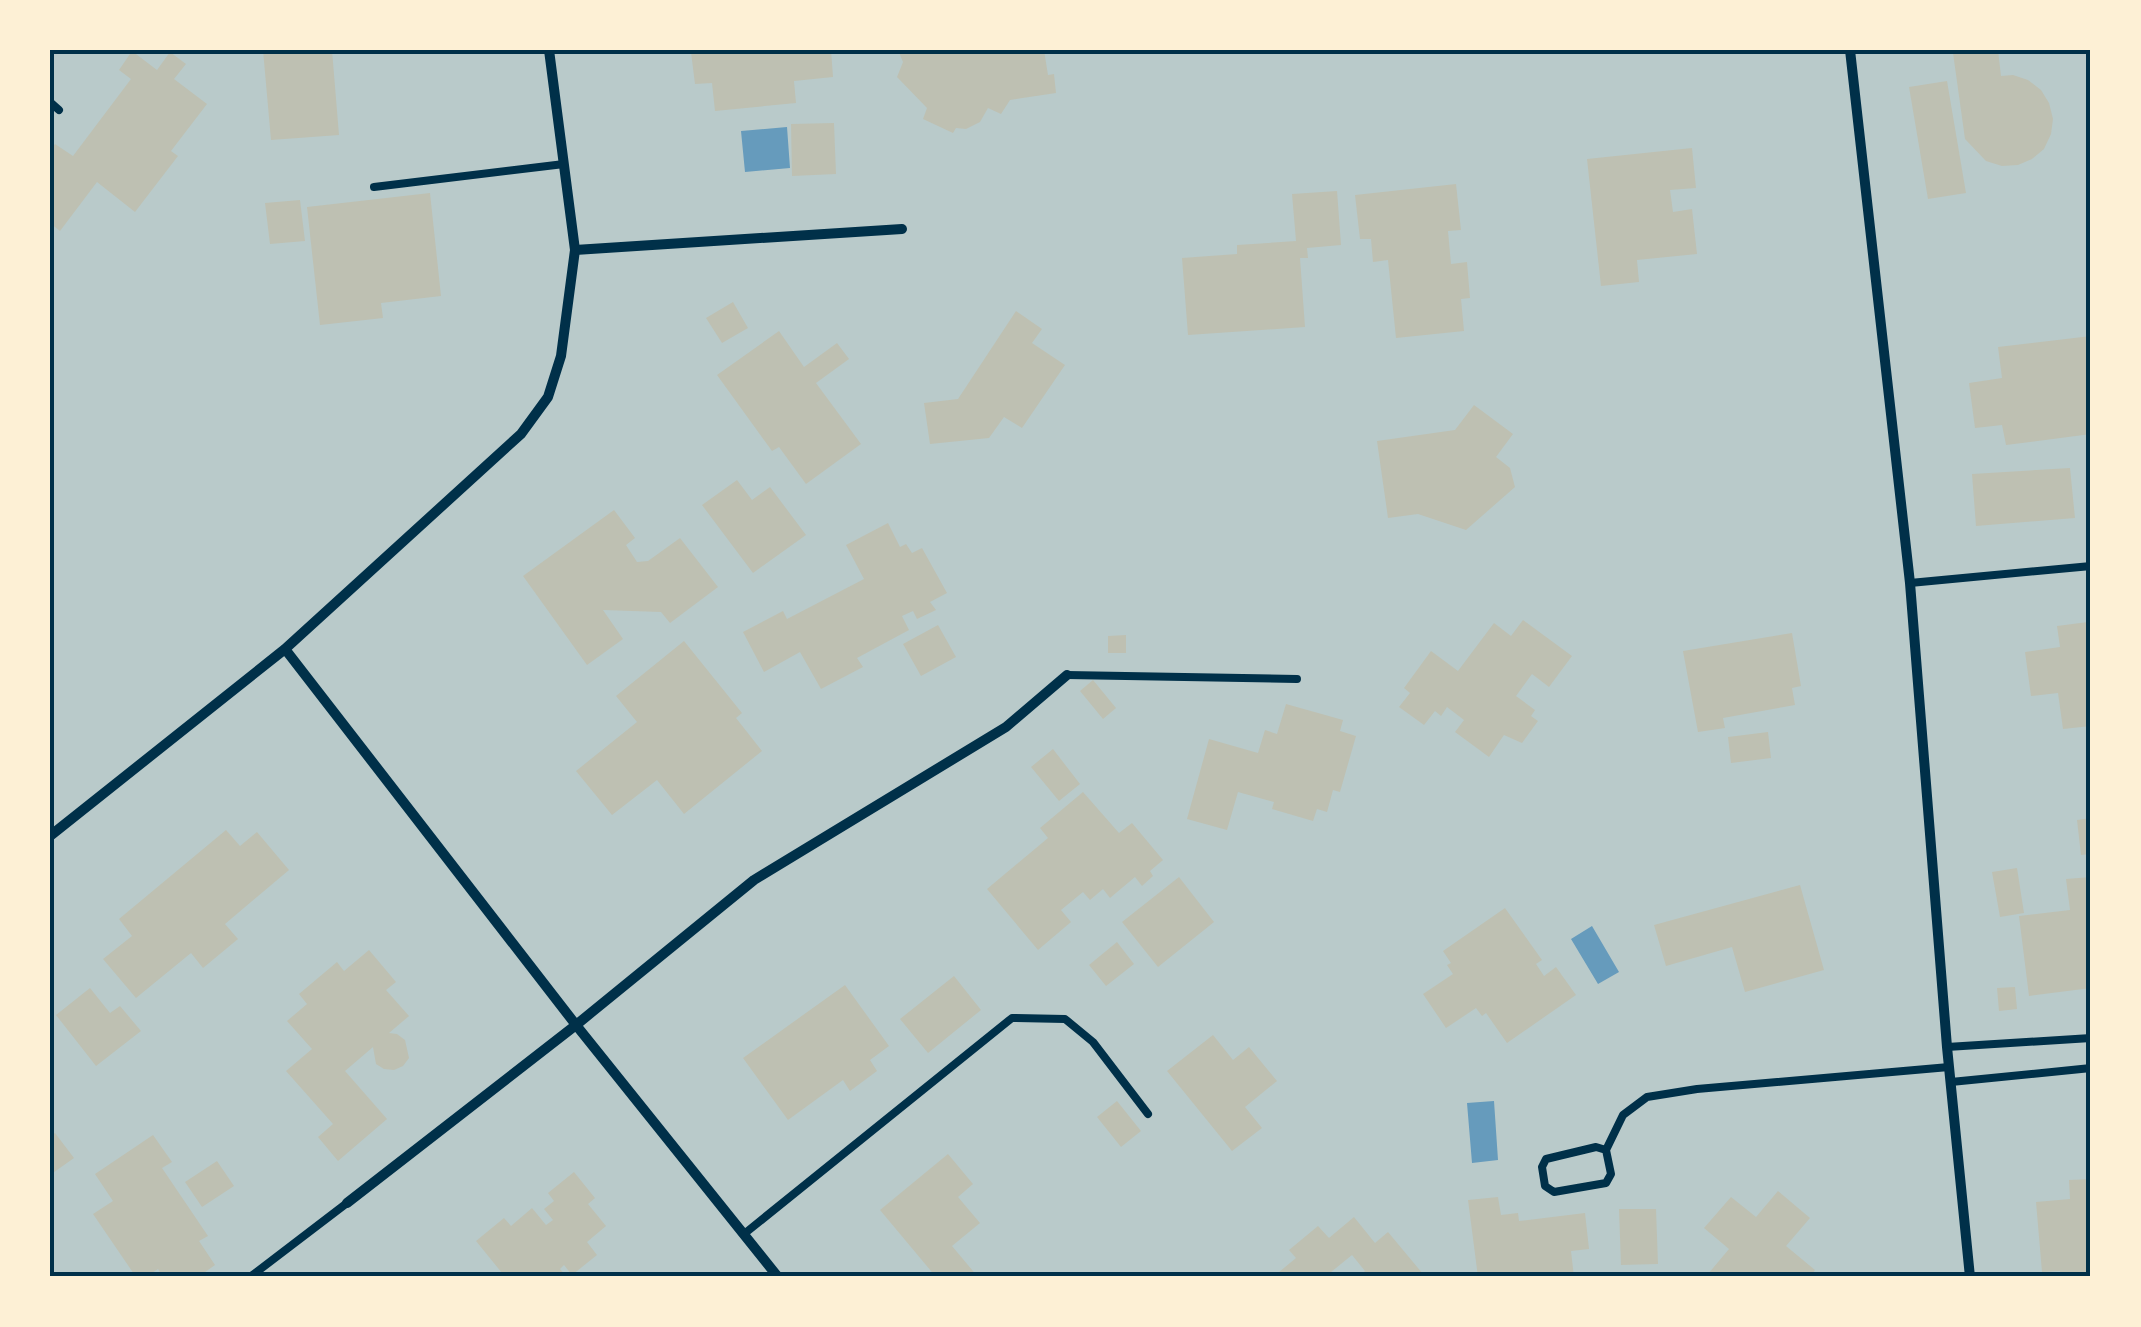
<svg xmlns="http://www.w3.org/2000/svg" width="2141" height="1327" font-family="Signika,sans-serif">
<rect width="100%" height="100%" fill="#fdf0d5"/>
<path fill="#b9caca" d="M50,50h2041v1227h-2041z"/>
<path fill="#669bbc" d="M787,127l3,41 -45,4 -4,-41z
M1592,926l27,46 -21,12 -27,-45z
M1494,1101l4,59 -26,3 -5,-60z"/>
<path fill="#bec0b2" d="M263,50h69l7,85 -68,5z
M708,50h123l2,27 -39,4 2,22 -81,8 -3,-28 -17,1 -4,-32z
M898,50h146l4,25 6,-1 2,19 -46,7 -9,14 -13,-6 -8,14 -14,7 -10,-1 -3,5 -30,-14 4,-11 -30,-31 6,-15z
M1975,50h23l3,26 12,-1 15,5 13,10 8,13 4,16 -2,15 -7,15 -12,10 -14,6 -16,1 -16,-5 -21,-22 -12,-86z
M132,51l25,19 13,-18 16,12 -12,15 33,25 -36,47 7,5 -43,56 -38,-30 -37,49 -10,-8v-73l5,-6 18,12 58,-77 -12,-9z
M1947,81l19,112 -38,6 -19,-112z
M834,123l2,51 -44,2 -1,-52z
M1692,148l4,40 -26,2 3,22 19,-3 5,45 -60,6 2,22 -38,4 -14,-127z
M1456,184l5,46 -13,1 3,33 16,-2 3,36 -9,1 3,32 -68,7 -8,-78 -15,2 -2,-23h-11l-5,-44z
M1337,191l4,54 -34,3 1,10h-8l5,69 -117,8 -6,-77 55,-4v-9l59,-4 -4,-47z
M430,193l11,103 -60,7 2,15 -63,7 -13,-118z
M300,200l5,41 -35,3 -5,-41z
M733,302l15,26 -26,15 -16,-25z
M1016,311l26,18 -10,14 33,22 -43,63 -18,-11 -15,21 -59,6 -6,-41 34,-4z
M779,331l25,36 33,-24 12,16 -33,24 45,61 -55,40 -27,-37 -7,4 -55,-76z
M2091,336v98l-85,11 -4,-20 -27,3 -6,-45 33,-5 -4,-31z
M1474,405l39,29 -17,23 14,11 5,19 -49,43 -48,-16 -30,4 -11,-77 78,-11z
M2070,468l5,50 -99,8 -4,-52z
M737,480l15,20 18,-13 36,48 -53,38 -51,-68z
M614,510l21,28 -9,7 11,17 11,-1 32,-23 38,49 -48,36 -9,-11 -58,-2 20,29 -36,26 -64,-89z
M888,523l12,24 6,-3 6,9 10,-5 25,45 -17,9 6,8 -19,9 -4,-8 -11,5 7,14 -52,28 6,9 -42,22 -21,-37 -36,20 -21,-40 40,-21 4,8 77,-40 -18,-34z
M2091,612v114l-28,3 -5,-36 -27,3 -6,-44 35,-5 -3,-21 31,-4 -1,-9z
M1523,620l49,36 -23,31 -17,-13 -16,22 19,14 -4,6 7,5 -16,22 -18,-8 -15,22 -34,-25 9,-12 -17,-13 -6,9 -6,-5 -11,14 -25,-18 11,-14 -6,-5 27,-37 27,20 36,-48 17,13z
M938,625l18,32 -35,19 -18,-32z
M1792,633l9,53 -9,2 3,17 -72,13 2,10 -27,4 -15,-81z
M1126,635v18h-18v-17z
M684,641l58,72 -6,5 26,33 -78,63 -27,-34 -45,35 -36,-44 61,-49 -21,-26z
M1093,680l23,28 -13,11 -23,-28z
M1286,704l57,16 -3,11 16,5 -16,56 -7,-2 -6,22 -10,-3 -4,12 -41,-12 2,-7 -36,-10 -11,38 -40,-11 22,-80 49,14 7,-23 12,4z
M1768,732l3,26 -40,5 -3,-26z
M1053,749l27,35 -21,17 -28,-34z
M1083,792l36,41 13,-10 31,37 -13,11 3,5 -11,10 -7,-9 -25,21 -7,-9 -13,11 -7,-8 -22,18 10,12 -33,28 -51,-61 61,-51 -8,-10z
M2091,818v36l-10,1 -4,-35z
M226,830l14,16 17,-14 32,38 -64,54 13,15 -35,29 -12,-15 -55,45 -33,-39 29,-23 -13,-17z
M2017,868l7,45 -24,4 -8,-45z
M1179,877l35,45 -56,45 -36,-45z
M2091,877v111l-62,8 -10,-80 51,-6 -4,-31z
M1800,885l24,85 -79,22 -13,-45 -66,19 -12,-41z
M1505,908l37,52 -6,4 8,12 12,-9 20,28 -69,48 -21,-30 -4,3 -6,-8 -30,20 -23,-34 30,-20 -6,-9 4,-2 -8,-12z
M1117,942l17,22 -28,22 -17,-21z
M369,950l27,32 -10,8 23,26 -20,17 8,1 8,6 4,18 -6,8 -9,4 -10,-1 -8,-5 -3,-17 -28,24 42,48 -49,42 -20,-24 15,-13 -47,-53 26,-22 -25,-28 20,-17 -8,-10 38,-32 7,9z
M954,976l27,34 -53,43 -28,-34z
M845,985l44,61 -19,14 7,11 -27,20 -7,-11 -55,40 -45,-62z
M2015,987l2,22 -18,2 -2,-23z
M90,988l20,25 10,-7 21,25 -45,35 -40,-51z
M1213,1035l20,25 16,-13 28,34 -32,26 17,21 -30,23 -65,-80z
M1117,1101l24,30 -20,16 -24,-30z
M55,1133l19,25 -24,17v-39z
M153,1135l19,27 -10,6 46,68 -9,5 16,24 -17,12h-35l-5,-8 -12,8h-10l-43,-63 20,-13 -18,-27z
M948,1154l25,30 -15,13 22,26 -28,23 26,31h-42l-56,-67z
M217,1161l17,25 -32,21 -17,-25z
M574,1172l21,26 -7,6 18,22 -19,16 10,13 -25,20 -8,-10 -4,4 7,8h-69l4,-4 -26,-32 28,-23 7,8 21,-18 14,17 7,-5 -9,-11 10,-8 -6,-8z
M2091,1179v98h-30l-1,-6 -18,1 -6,-70 34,-3 -1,-19z
M1778,1191l32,27 -24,28 29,24 -5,7h-98l-4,-3 21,-25 -25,-21 27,-31 25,20z
M1498,1197l3,18 17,-2 1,8 66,-8 4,36 -18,2 3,26h-96l-10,-77z
M1619,1209h37l2,55 -37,1z
M1354,1217l21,26 13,-11 35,42 -3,3h-62l7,-6 -13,-16 -27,22h-52l23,-19 -7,-8 29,-24 11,12z"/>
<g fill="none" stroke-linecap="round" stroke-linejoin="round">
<path stroke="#003049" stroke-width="8" d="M50,102l9,8
M374,187l190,-23
M1910,583l181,-17
M1067,675l230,4
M1947,1047l144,-9
M1951,1082l140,-14
M1606,1150l-10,-3 -50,12 -4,8 3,19 9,6 52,-9 5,-9 -5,-24 17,-35 24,-18 50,-8 252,-22
M744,1234l268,-216 53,1 28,23 55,72
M250,1277l97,-74"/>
<path stroke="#003049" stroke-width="10" d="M1850,50l60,533 37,464 23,230
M575,250l327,-21
M285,649l291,376 202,252
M50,836l235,-187 236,-215 27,-37 13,-41 14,-106 -26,-200
M347,1203l229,-178 178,-145 252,-153 61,-52"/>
</g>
<rect width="2141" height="1327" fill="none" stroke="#fdf0d5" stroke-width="105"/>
<rect x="52" y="52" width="2036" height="1222" fill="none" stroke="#003049" stroke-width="4"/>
</svg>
